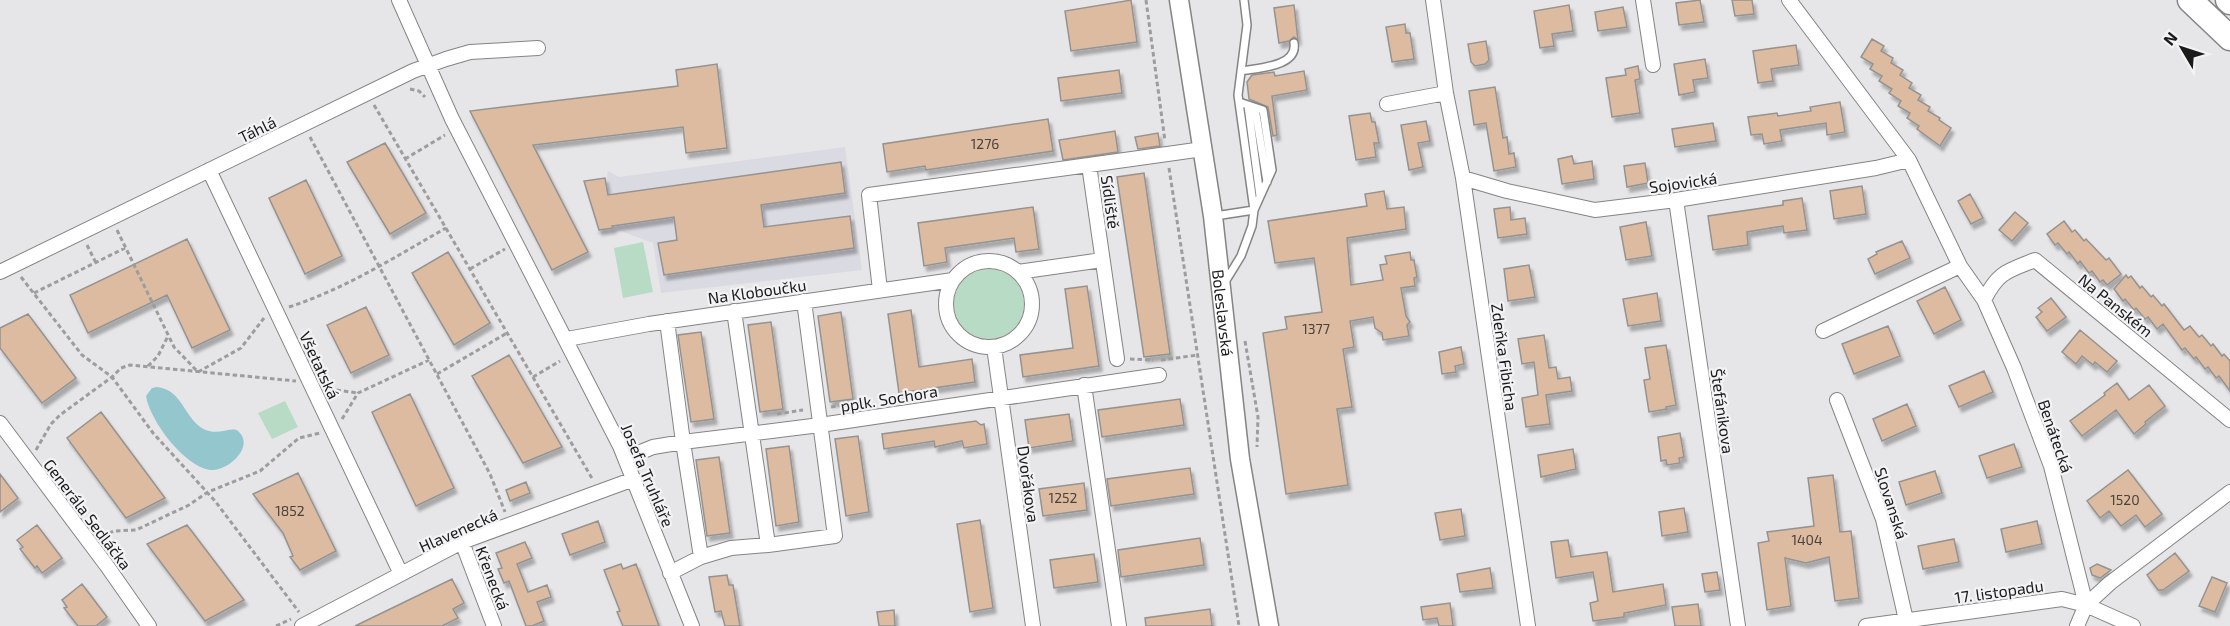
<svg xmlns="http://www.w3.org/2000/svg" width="2230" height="626" font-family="'Exo 2',sans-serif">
<defs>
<filter id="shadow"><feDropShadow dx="3" dy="5" stdDeviation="1.5" flood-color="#0004"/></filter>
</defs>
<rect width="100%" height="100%" fill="#e6e6e8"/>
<path fill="#dadae2" d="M845,147l17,123 -201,23 -8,-50 -32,-12 -24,4 11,-64 11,6z"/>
<path fill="#b8dbc5" d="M643,242l10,50 -30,6 -9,-50z
M954 304a35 35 0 1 1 70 0a35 35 0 1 1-70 0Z
M285,401l13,26 -26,12 -14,-26z"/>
<path fill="#93c6cd" d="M157,387c24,3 26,26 42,39 16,13 32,-1 39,5 18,16 -11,41 -28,39 -26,-4 -60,-49 -64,-74l6,-8z"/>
<path fill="#ddbba0" stroke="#949392" stroke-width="1.5" filter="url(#shadow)" d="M1131,0l6,42 -66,9 -6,-40z
M1700,0l4,22 -25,3 -3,-22z
M1732,0h20l2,14 -19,2z
M1294,5l4,35 -4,-3 -5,4 -10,2 -5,-35z
M1569,5l4,26 -21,3 2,12 -14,2 -6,-37z
M1623,7l4,20 -29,4 -3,-19z
M1405,24l1,9h4l4,26 -22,3 -6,-35z
M1872,39l12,7 -3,5 12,7 -2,5 12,7 -3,5 12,8 -3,5 12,7 -3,5 12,7 -2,4 12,7 -1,2 12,8 -11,18 -23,-17 2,-3 -12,-8 3,-5 -12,-7 3,-5 -12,-8 3,-4 -13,-8 3,-5 -12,-7 3,-5 -12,-7z
M1486,41l3,19 -4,4 -10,2 -4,-4 -3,-18z
M1796,45l3,20 -28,4 2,12 -15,2 -5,-32z
M1705,59l3,19 -15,2 2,12 -16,3 -5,-31z
M717,64l10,84 -41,5 -3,-26 -150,18 55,107 -36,18 -82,-159 208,-25 -2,-16z
M1638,66l2,13 -5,1 5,33 -28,4 -6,-39 20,-3 -1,-6z
M1119,70l3,23 -61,8 -3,-23z
M1304,71l3,19 -35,6 5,39 -4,1 -5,-29 -19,-8 -2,-17 5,-7 22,-3 1,4z
M1495,87l8,51 4,-1 2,17 5,-1 2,14 -22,4 -8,-48 -12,2 -5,-34z
M1840,102l5,30 -18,3 -1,-12 -46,7 2,11 -18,3 -2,-10 -11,1 -3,-18 29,-4 1,3 33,-5 -1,-4z
M1370,113l2,9h3l4,21h-5l2,14 -20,3 -7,-44z
M1048,119l5,32 -127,19 -1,-4 -38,6 -4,-28z
M1426,121l4,20 -12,2 5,24 -14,3 -8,-45z
M1713,123l3,18 -41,6 -3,-18z
M1115,131l3,21 -55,8 -4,-20z
M1158,133l2,13 -22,3 -3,-12z
M385,143l41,70 -36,21 -43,-72z
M1572,156l2,8 18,-3 2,18 -32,5 -4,-25z
M841,162l4,31 -84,12 3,22 86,-11 4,32 -190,27 -6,-32 19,-3 -3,-23 -62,9 1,2 -14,2 -15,-49 21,-3 3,17z
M1645,163l3,20 -21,4 -3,-21z
M1144,173l26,181 -26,3 -27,-180z
M306,180l36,76 -37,18 -36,-76z
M1862,186l4,28 -32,5 -4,-28z
M1384,191l3,18 17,-2 2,22 -59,9 4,47 32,-5 -3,-15 7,-1 -2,-8 25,-4 1,8h3l3,17 -3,1 1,8 -14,2 5,28 4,6 -3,3 2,11 -26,4 -1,-7 -7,-5 -2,-11 -23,4 4,26 -11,2 9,58 -15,2 11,76 -62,9 -23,-161 24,-4 -2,-12 37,-5 -8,-54 -39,5 -7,-42 99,-15 -2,-12z
M1970,194l13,24 -12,6 -13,-23z
M1802,198l5,32 -23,3 -1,-7 -36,6 1,13 -35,5 -5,-34 75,-11v-4z
M1033,207l6,42 -23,3 -2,-14 -69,10 2,14 -23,4 -6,-43z
M1510,207l1,13 14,-2 2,16 -29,4 -4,-29z
M2015,212l13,11 -16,18 -13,-11z
M2064,221l8,11 3,-2 9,11 2,-2 20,21 3,-2 12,16 -14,11 -4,-5 -3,2 -8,-11 -3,2 -9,-12 -2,3 -9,-12 -2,2 -9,-11 -3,2 -8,-11z
M1646,222l6,34 -26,4 -6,-33z
M187,239l43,91 -38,18 -25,-53 -79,38 -18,-38z
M1902,241l8,17 -35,16 -7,-15 9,-5 -1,-2z
M448,252l42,71 -36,22 -42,-72z
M1529,265l6,32 -27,4 -4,-32z
M2126,275l2,3 3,-2 9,12 2,-2 9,11 2,-2 9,11 2,-2 20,26 6,-4 9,11 3,-2 9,11 2,-2 9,12 2,-2 6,7v30l-11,-15 -3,2 -8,-11 -3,2 -9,-12 -2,2 -9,-11 -3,2 -19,-26 -6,5 -9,-12 -3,2 -9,-11 -2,2 -9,-11 -2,2 -9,-12z
M1087,286l12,80 -76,11 -3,-22 53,-7 -8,-59z
M1945,287l16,33 -27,14 -17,-33z
M1657,293l4,28 -33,5 -5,-27z
M2051,298l15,19 -19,14 -11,-14 6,-5 -4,-4z
M366,307l23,48 -38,18 -24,-48z
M911,310l8,57 53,-8 3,23 -76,11 -11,-79z
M841,312l12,87 -23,3 -12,-86z
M28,314l48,64 -34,25 -42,-55v-20z
M771,322l12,87 -23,3 -12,-87z
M1888,326l12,30 -46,18 -12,-30z
M2080,330l37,31 -10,11 -12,-10 -2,3 -11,-9 -6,8 -14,-12z
M701,332l13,87 -23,3 -13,-87z
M1544,335l5,33 7,-1 2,12 12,-2 2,14 -26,4 4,29 -24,3 -4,-29 16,-3 -4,-33 -12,2 -4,-25z
M1666,345l10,60 -10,2 1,2 -18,3 -5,-32 6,-1 -5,-31z
M1461,347l3,17 -9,2 1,6 -14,2 -3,-22z
M509,355l53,92 -39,16 -51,-87z
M1984,371l9,21 -34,15 -10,-21z
M2117,383l12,17 20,-15 16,21 -20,16 1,2 -12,10 -18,-24 -34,26 -12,-15 35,-26 -1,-2z
M410,394l44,94 -38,18 -44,-94z
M1180,399l4,26 -82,12 -4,-27z
M1907,404l9,22 -34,15 -9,-22z
M101,412l64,86 -39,20 -59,-80z
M1069,414l4,27 -44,7 -4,-28z
M976,421l5,4 3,-1 3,20 -23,4 -2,-7 -27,6 -1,-6 -50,8 -2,-15z
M1680,433l4,24 -5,1 1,5 -13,2 -1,-5 -5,1 -3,-24z
M858,436l11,76 -23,4 -11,-77z
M2014,444l8,23 -35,11 -8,-22z
M789,446l10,76 -23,4 -10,-77z
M1573,449l3,20 -35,8 -3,-22z
M719,457l11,76 -23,3 -11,-76z
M1190,468l4,26 -83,12 -4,-27z
M2128,470l34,44 -17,13 -9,-12 -15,11 -12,-15 -9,7 -13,-17z
M1935,471l7,22 -36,12 -7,-23z
M298,473l38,78 -36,19 -10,-13 3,-1 -10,-23 -30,-39z
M0,474l18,24 -18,14z
M1833,475l7,57 11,-1 8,67 -24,3 -6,-44 -23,6 -21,-5 6,48 -24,4 -9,-67 11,-2 -2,-9 47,-6 -6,-48z
M526,482l4,11 -20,8 -4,-11z
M1084,483l3,27 -44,6 -4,-27z
M1684,508l4,24 -26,4 -3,-24z
M1461,509l4,27 -25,4 -5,-27z
M980,520l13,88 -23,4 -13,-88z
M598,521l7,21 -35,13 -8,-21z
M2037,521l5,23 -36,8 -5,-23z
M37,525l25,33 -20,15 -5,-7 -2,2 -15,-19 3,-2 -6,-7z
M187,525l57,75 -39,21 -58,-77z
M1200,538l4,27 -83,12 -3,-27z
M1954,539l5,23 -36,7 -5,-23z
M1568,540l3,17 36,-5 6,40 50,-8 3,21 -42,8v4l-31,4 -3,-18 8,-2 -5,-29 -37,6 -5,-36z
M525,542l7,16 -15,6 11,28 19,-7 4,12 -14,5 7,19 -12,5h-6l-17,-45 -5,2 -6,-14 4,-1 -6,-15z
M2175,553l14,18 -26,19h-5l-11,-15z
M1094,554l4,28 -44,6 -4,-28z
M621,564l2,5 13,-5 23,62h-36l-6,-14 3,-1 -16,-41z
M2097,564l14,6 -11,8 -8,-3 -2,-7z
M1490,568l3,20 -33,4 -3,-18z
M1717,572l3,18 -15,2 -3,-18z
M727,575l2,10h4l7,41h-15l-4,-15 -6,1 -6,-35z
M2212,577l15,6 -12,29 -16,-6z
M452,579l12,24 -11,6 5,9 -16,8h-87z
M82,584l25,33 -11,9h-18l-14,-18 3,-1 -5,-7z
M1450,603l3,23h-14l-2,-8 -14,2 -2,-13z
M1698,604l3,22h-26l-3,-19z
M1210,609l2,17h-66l-1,-8z
M894,610l1,16h-16l-2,-14z"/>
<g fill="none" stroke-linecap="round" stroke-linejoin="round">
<defs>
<path id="service" d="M1241,71c16,-3 57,-4 53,-28
M1248,106l12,90
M1255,108l12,74
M1215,216l39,-6 -16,-115 9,-70 -3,-25
M1225,282l16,-26 11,-30 2,-16 18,-40 -9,-60 -24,-8"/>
<path id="minor" d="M399,0l53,119 168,327 72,180
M1433,0l13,93 17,85 65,448
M1643,0l10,65
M1789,0l120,160 51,106 24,34 30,68 37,98 35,139 -9,21
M1387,104l59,-11
M209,170l192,404
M1463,178l44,13 88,19 81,-10 200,-32 33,-8
M1676,200l62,426
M946 304a43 43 0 1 1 86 0a43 43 0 1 1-86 0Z
M0,272l413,-201 33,-12 24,-7 68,-4
M1018,272l84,-12
M880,290l-11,-95 220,-30
M1984,300c14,-28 23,-29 51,-40l195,160
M734,311l34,234
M667,321l16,121 18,115
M1823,331l137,-65
M567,339l82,-15 304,-44
M994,347l39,279
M1117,359l-28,-194 114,-16
M1084,385l35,241
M1837,400l46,119 23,101
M0,423l107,143 42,60
M626,458l27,-11 30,-5 137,-17 339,-50
M462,542l32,84
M670,573l31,-16 30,-9 37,-3 67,-9 -31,-235
M2086,605l24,-22 120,-91
M302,626l160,-84 172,-63
M1866,626l196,-27 24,6 47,21"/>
<g id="secondary">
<path id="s1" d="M1179,0l34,216 27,243 29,167"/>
</g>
<path id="motorway" d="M2190,0l40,38
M2228,0l2,2"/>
</defs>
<use href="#service" stroke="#848485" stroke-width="10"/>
<use href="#minor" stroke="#848485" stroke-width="16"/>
<use href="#secondary" stroke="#848485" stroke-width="21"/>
<use href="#motorway" stroke="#848485" stroke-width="27"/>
<path stroke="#9d9d9e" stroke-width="3" stroke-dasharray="4.5 3" stroke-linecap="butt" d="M1146,0l19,141
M410,89l9,2 6,6
M374,105l219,375
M310,137l180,337 15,38
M405,159l40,-24
M1169,168l70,458
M117,230l57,117 24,25 43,-24 23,-30
M87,245l9,18
M470,269l35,-20
M21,277l61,78 30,22 41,56 62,68 84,111
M34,293l91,-45
M289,307c56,-18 106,-50 157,-79
M1245,341l13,76 -1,30
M1130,359l23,1
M1161,360l37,-5
M148,366l10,-10 10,-20
M437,374l70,-41
M533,377l27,-16
M329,389l29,4
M831,407l20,-3
M777,414l26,-4
M342,419l16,-26 71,-33
M36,450l15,-26 9,-9 52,-38 9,-9 9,-3 166,16
M102,536l12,-5 22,-1 53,-25 19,-13 52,-21 39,-33 21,-5
M276,626l15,-7"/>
<use href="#service" stroke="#fff" stroke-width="7"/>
<use href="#minor" stroke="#fff" stroke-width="14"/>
<use href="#secondary" stroke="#fff" stroke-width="18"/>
<use href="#motorway" stroke="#fff" stroke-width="24"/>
</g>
<g text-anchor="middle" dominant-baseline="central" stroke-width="4.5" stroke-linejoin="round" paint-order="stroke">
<g font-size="14" fill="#4b423c">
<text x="985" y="143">1276</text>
<text x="1316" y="328">1377</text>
<text x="1063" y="497">1252</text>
<text x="2125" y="499">1520</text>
<text x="290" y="510">1852</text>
<text x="1807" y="539">1404</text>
</g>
<g font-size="16" fill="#1a1a1a" stroke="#f3f3f5">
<text transform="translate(257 129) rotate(-26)">Táhlá</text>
<text transform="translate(1683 182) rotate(-8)">Sojovická</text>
<text transform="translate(1111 202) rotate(82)">Sídliště</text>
<text transform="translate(757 291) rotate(-8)">Na Kloboučku</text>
<text transform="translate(2116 305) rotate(39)">Na Panském</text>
<text stroke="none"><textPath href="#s1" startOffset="316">Boleslavská</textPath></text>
<text transform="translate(1505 357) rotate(82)">Zdeňka Fibicha</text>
<text transform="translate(320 365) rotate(65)">Všetatská</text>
<text transform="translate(889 398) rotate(-9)">pplk. Sochora</text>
<text transform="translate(1723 411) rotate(82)">Štefánikova</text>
<text transform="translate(2056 436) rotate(71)">Benátecká</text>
<text transform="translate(648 475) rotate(67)">Josefa Truhláře</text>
<text transform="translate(1029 484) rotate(82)">Dvořákova</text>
<text transform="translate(1892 503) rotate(72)">Slovanská</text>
<text transform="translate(88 514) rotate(53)">Generála Sedláčka</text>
<text transform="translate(458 530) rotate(-24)">Hlavenecká</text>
<text transform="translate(493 578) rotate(69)">Křenecká</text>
<text transform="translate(1999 591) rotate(-8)">17. listopadu</text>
</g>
</g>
<g transform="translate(2182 48) rotate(309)" stroke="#f3f3f5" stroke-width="4.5" paint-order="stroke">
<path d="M0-4.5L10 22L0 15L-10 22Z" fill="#1a1a1a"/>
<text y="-9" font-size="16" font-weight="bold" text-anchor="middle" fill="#1a1a1a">N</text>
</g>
</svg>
